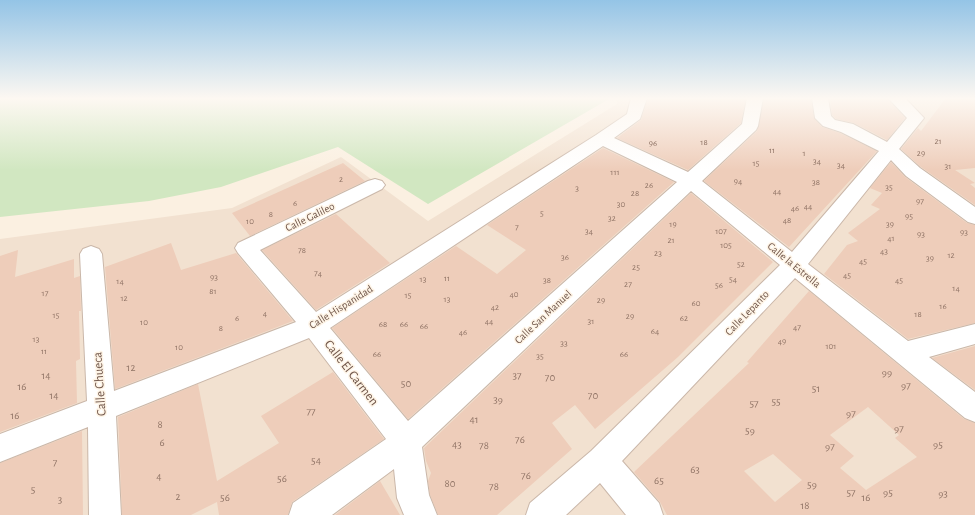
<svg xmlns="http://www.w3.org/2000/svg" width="975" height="515" font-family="'Alegreya Sans',sans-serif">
<rect width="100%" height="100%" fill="#fbf0e1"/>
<path fill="#f2e1d0" d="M617,98h358v417h-975v-276l232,-31 109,-51 87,64 189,-117z"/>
<path fill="#d1e7c1" d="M0,98h609v1l-181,105 -90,-57 -117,40 -72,14 -149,16z"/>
<path fill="#eecdba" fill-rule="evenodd" d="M648,98h98l-5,25 -53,47 -71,-32 24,-18z
M764,98h47l3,20 8,9 18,6 37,18 -88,96 -85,-66 53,-50z
M830,98h57l18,20 -18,22 -33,-17 -18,-4 -4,-4z
M946,98h29v70l-20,2 20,13 -5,1 5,4v17l-54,-38 -20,-18 17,-21 3,3z
M603,148l71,34 -266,237 -76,-91 124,-82 41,28 29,-24 -39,-25z
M891,162l14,15 62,46 8,2v98l-67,16 -84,-65 23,-29 11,-4 -10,-8 32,-24 -9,-4 11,-12 -12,-5z
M343,163l22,18 -115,55 -18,-23z
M691,193l82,69 -95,95 -83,72 -20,-24 -23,18 20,26 -75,66h-59l-8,-20 -2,-14 3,-8 -5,-12 -2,-13z
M336,214l54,49 -74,47 -54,-60z
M171,243l10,27 55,-17 57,68 -178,68 -10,-122z
M18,250l-3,27 59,-18v19l6,-2 1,35h-2l1,48 -4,2 1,42 -77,29v-176z
M809,291l155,128 11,4v92h-308l-7,-13 -26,-30 115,-109 -2,-1zM868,407l31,28 -4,3 22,19 -51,33 -26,-22 14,-12 -24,-21zM773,454l29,26 -27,22 -31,-31z
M975,346v44l-43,-32z
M333,372l51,67 -92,63 -4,13h-69l-2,-13 -26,13h-69l-4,-98 80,-33 19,97 62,-38 -18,-27z
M82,431l1,84h-83v-52z
M380,481l20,34h-65z"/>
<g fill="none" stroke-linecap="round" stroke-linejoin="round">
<defs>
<path id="minor" d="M631,98h16l-7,21 -26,19 74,34 54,-48 5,-26h16l-5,28 -2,4 -54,51 90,71 87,-101 -38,-19 -18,-6 -8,-8 -3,-20h16l3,18 4,4 18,4 34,18 20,-24 -19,-20h17l19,20 -25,31 21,19 55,39v17l-7,-2 -62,-46 -15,-16 -83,104 100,77 67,-17v20l-46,13 46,35v30l-10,-4 -170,-140 -173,183 37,42 4,12h-37l-26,-32 -34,32h-40l4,-12 61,-52 189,-186 -89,-74 -269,256 7,48 8,20h-33l-7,-17 -3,-29 -62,46h-43l4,-12 93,-64 -77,-101 -193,78 5,99h-32l-1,-88 -88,35v-28l87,-33 -7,-147 3,-5 8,-3 8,3 3,5 12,137 182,-69 -58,-69 -3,-5 3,-5 130,-62 7,-2 7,2 3,4 -3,4 -122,61 56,62 280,-177 31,-21zM603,146l74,36 -269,239 -78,-93z"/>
</defs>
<use href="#minor" stroke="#cab7a9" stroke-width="2"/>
<use href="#minor" fill="#fff" fill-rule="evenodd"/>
</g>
<linearGradient id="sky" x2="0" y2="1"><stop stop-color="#94c4e6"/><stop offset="0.58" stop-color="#fdf8f2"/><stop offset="1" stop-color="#fdf8f2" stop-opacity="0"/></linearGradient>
<rect width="975" height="170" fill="url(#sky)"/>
<g text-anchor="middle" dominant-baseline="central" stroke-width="3" stroke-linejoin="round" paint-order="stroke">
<g font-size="9" fill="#907466">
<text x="938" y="141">21</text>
<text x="704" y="142">18</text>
<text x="653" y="143">96</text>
<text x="772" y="150">11</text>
<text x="804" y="153">1</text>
<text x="921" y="153">29</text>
<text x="817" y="161">34</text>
<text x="756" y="163">15</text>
<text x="841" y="165">34</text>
<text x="948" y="166">31</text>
<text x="615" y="172">111</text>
<text x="341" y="179">2</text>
<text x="738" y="181">94</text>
<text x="816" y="182">38</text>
<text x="649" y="185">26</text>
<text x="889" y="187">35</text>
<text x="577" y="188">3</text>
<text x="777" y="191">44</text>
<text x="635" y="193">28</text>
<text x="920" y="201">97</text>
<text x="295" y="203">6</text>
<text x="621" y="204">30</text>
<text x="808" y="206">44</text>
<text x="795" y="208">46</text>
<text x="542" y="213">5</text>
<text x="271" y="214">8</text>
<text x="909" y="216">95</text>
<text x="612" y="218">32</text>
<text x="787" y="220">48</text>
<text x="250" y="221">10</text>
<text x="673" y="224">19</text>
<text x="890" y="224">39</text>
<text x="517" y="227">7</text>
<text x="589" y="231">34</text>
<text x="721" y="231">107</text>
<text x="964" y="232">93</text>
<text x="921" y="234">93</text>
<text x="891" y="238">41</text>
<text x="671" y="240">21</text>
<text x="726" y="245">105</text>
<text x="302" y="250">78</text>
<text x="884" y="251">43</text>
<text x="658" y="253">23</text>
<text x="951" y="255">12</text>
<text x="565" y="257">36</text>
<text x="930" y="258">39</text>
<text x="863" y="261">45</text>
<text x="741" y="264">52</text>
<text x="636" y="267">25</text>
<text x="318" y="273">74</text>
<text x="847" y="275">45</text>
<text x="214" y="277">93</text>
<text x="447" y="278">11</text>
<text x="423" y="279">13</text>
<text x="733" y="279">54</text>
<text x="547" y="280">38</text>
<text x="899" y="280">45</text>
<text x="120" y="281">14</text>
<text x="628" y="284">27</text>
<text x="719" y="285">56</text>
<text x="956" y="288">14</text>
<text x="213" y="291">81</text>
<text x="45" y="293">17</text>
<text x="514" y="294">40</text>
<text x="408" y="295">15</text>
<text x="124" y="298">12</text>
<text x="447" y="299">13</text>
<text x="601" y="300">29</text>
<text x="696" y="303">60</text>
<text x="943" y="306">16</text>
<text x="495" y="307">42</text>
<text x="265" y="313">4</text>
<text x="918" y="314">18</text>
<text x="56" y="315">15</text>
<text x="630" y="316">29</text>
<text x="237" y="318">6</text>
<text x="684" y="318">62</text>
<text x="489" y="321">44</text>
<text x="591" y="321">31</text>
<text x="144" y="322">10</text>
<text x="383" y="324">68</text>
<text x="404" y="324">66</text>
<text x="424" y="326">66</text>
<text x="797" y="327">47</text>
<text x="221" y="328">8</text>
<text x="655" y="331">64</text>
<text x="463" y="332">46</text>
<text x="36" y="339">13</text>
<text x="782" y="341">49</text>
<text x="564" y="343">33</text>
<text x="831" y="346">101</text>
<text x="179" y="347">10</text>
<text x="44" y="351">11</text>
<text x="377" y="354">66</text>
<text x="624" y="354">66</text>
<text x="540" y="356">35</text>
</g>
<g font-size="11" fill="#70564a" stroke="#fef4e6">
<text transform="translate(310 217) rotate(-26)">Calle Galileo</text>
<text transform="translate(794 265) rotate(39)">Calle la Estrella</text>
<text transform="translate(341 307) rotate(-32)">Calle Hispanidad</text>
<text transform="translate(747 313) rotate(-46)">Calle Lepanto</text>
<text transform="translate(543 317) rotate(-43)">Calle San Manuel</text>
</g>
<g font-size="11" fill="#907466">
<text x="131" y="367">12</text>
<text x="887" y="372">99</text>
<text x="46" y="375">14</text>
<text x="517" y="375">37</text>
<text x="550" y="377">70</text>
<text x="406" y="383">50</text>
<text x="906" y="385">97</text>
<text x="22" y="386">16</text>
<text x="816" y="388">51</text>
<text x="54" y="395">14</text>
<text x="593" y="395">70</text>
<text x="498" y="399">39</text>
<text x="776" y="401">55</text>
<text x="754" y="403">57</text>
<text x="311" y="411">77</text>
<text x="851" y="413">97</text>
<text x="15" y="415">16</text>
<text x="474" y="419">41</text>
<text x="160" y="424">8</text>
<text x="899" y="428">97</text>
<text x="750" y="430">59</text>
<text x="520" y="439">76</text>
<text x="162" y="442">6</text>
<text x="457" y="444">43</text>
<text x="938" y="444">95</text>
<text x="484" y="445">78</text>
<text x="830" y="446">97</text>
<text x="316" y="460">54</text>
<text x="55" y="462">7</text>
<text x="695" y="469">63</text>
<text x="526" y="475">76</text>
<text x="159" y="476">4</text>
<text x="282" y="478">56</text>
<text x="659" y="480">65</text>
<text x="450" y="483">80</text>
<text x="812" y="484">59</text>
<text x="494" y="486">78</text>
<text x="33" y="489">5</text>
<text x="851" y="492">57</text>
<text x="888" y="492">95</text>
<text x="943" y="493">93</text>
<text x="178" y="496">2</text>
<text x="225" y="497">56</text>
<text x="866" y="497">16</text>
<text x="60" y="499">3</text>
<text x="805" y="505">18</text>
</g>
<g font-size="13" fill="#70564a" stroke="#fef4e6">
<text transform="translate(351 373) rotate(52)">Calle El Carmen</text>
<text transform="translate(100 384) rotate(-94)">Calle Chueca</text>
</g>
</g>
</svg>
